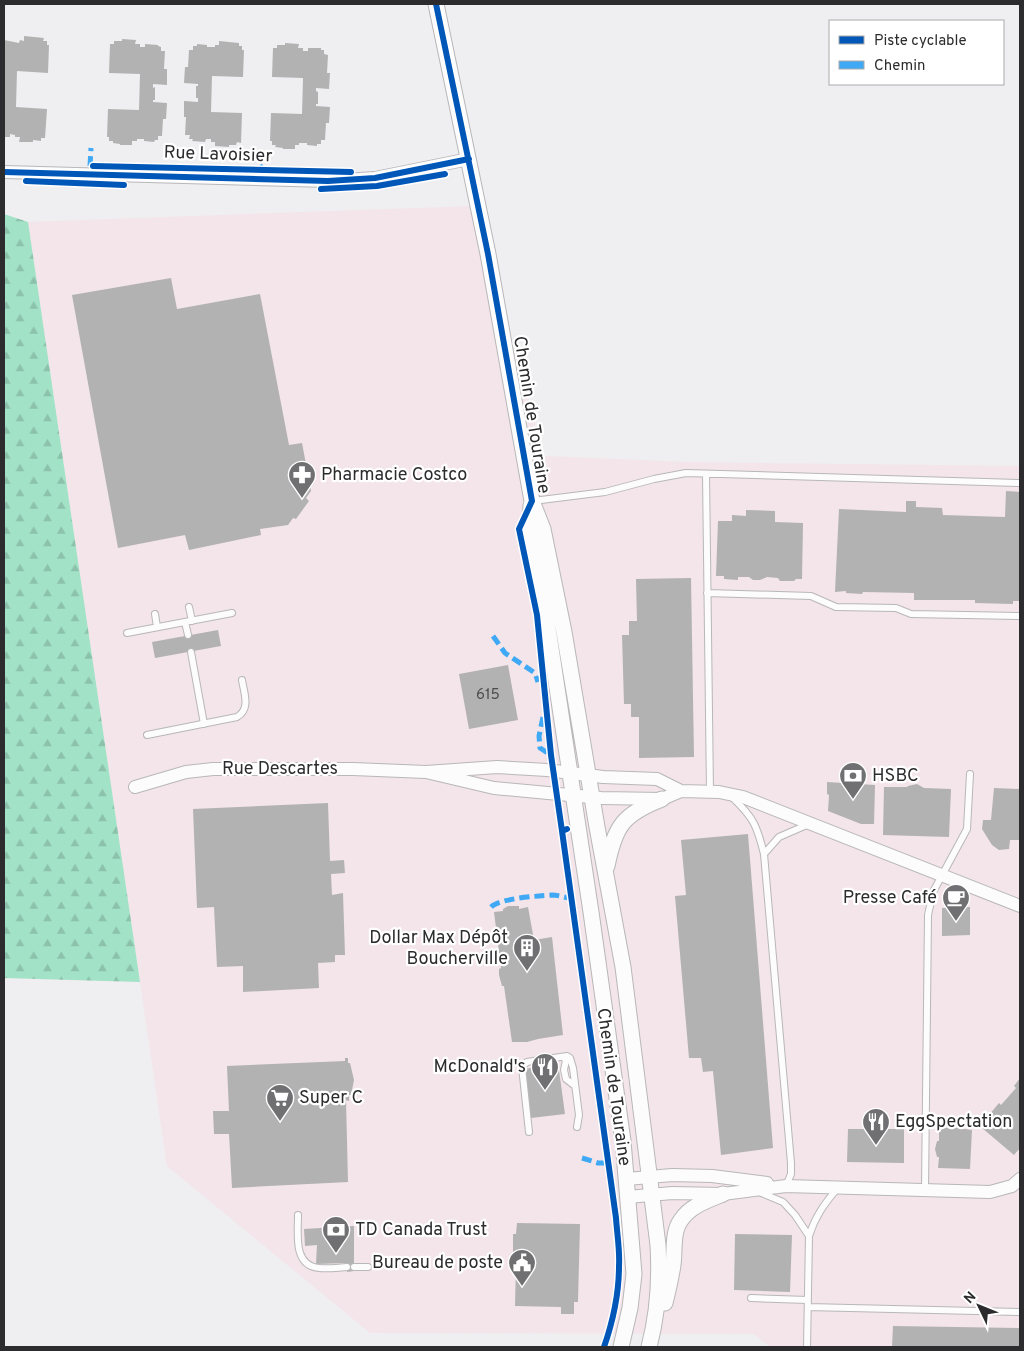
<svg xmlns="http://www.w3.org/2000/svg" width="1024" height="1351" font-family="Overpass,sans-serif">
<defs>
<pattern id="forest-firs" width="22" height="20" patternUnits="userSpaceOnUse" patternTransform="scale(1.25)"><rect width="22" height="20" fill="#a2e2c7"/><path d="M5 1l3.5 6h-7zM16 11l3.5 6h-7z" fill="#8cc2ab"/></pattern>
</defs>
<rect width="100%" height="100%" fill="#efeef0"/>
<path fill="#f3e5e9" d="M473,206l71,250 143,6 333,4v881h-250l-16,-13 -384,-1 -203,-167 -139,-944z"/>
<path fill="url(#forest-firs)" d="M4,214l24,8 112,760 -136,-4z"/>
<path fill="#b2b2b3" d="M24,36l20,2 -1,3h4v4h2l-1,28 -31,-2 -1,36 31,2 -2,29h-4v3l-8,-1v2h-14l1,-5h-5v-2l-5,-1v3h-6v-97l15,3 1,-3 4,1z
M122,39l14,1 -1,4h5v3h5v-3l13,1v1l3,1v4h4l-1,18h3v16l-14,-1v4l2,-1v13h-2v2l14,1 -1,16h-3l-1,17h-4v4h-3l-1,2 -10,-1v-2h-7v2h-5v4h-12v-1l-7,-1v-2h-4v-4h-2l1,-28 31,1 1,-36 -31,-1 1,-29h4v-3h8z
M219,41l20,2v3h3v4h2l-1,27 -31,-1 -1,36 31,1 -1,30 -4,-1 -1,3h-7v2l-14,-1v-4h-4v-3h-5l-1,3 -13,-1 1,-2h-4l1,-4h-5l1,-18h-2v-16l14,1v-4h-2v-12h2v-2l-14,-1 1,-16h3l1,-17h4v-4h4v-2l10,1v2h8v-2h4z
M285,43l14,1 -1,4h5v3h5v-3h13v2h3v4l4,1 -1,18h3l-1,16 -13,-1v3l2,1v12h-2v2l14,1 -1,16h-3l-1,17h-4v4h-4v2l-10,-1v-2h-8v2h-4v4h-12v-1l-8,-1 1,-2h-4v-4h-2l1,-28 31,1 1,-36 -31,-1 1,-29h4v-3h8z
M171,278l6,31 83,-15 29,151 13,-2 9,48 -5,7 3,3 -13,18 -3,-1 -5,7 -28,4 1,6 -72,15 -4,-15 -67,13 -46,-253z
M1006,491l14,1v109h-7v3l-38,-1v-3h-61v-7l-51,-1 -1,2 -16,-1v-2l-11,1 4,-83 67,3v-11h10v6l26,1 1,7 62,2z
M746,510l29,1v11l28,1 -1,56h-6l-2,2h-14l-2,-3 -11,-1 -7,3h-7l-4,-3h-11v3l-14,-1v-3h-8l2,-55h14v-6l14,1z
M691,578l3,179 -55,1v-41h-8v-13h-7l-2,-69h7v-14h8l-1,-42z
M218,630l3,16 -66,12 -3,-16z
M508,665l10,55 -49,9 -10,-55z
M827,782l48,3 -1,39h-13l-33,-13 1,-16 -2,-1z
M917,784l7,4 27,1 -2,48 -66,-2 1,-48h23l1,-1z
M994,788l26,1v51h-10l-1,9 -10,1 -7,-5 -10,-16 1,-9h8z
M328,803l2,58 14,-1 1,13 -14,1 1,21 11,-2 2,62h-10v7l-17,1 1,25 -76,4v-26l-26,1 -3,-60 -17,1 -4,-99z
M748,834l25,314 -52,7 -8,-84 -10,1 -2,-14h-12l-14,-162 11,-1 -5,-55z
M508,906h11v3l9,-2 6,33 18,-3 11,98 -25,4 -11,3h-15l-8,-56h-2l-3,-11v-6l2,-1 -7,-56 9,-1v-2z
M970,907v28l-28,1v-28z
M345,1058h3v5h2l4,17 -3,15h-2v6l-3,-1 2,82 -116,6 -3,-54h-15l-1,-23h16l-2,-45 118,-5z
M558,1063l7,51 -34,4 -6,-49z
M1020,1078v70l-6,7 -32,-27 9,-11 -2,-2 10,-12 2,2 15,-17 -2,-2z
M951,1127l21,3 -2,39 -32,-1 1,-11h-2l-2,-8 2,-8h2v-12z
M848,1129h56v34l-57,-1z
M517,1223l63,1 -2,78h-4v12h-13v-7l-46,-1 1,-39h-3v-33h3z
M354,1226v45l-7,1v-9l-31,1 1,-19 -12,1 -1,-17z
M735,1234l57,1 -2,57 -56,-2z
M893,1326l127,2v19h-128z"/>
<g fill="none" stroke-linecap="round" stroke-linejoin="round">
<defs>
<path id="service" d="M706,474l4,318
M533,501l72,-9 49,-13 32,-6 334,10
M707,593l104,3 25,11 60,1 15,6 109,2
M189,607l3,14
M155,614l2,13
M185,622l3,13
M127,633l105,-20
M191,652l13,72
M147,735l90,-18c14,-8 7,-24 5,-37
M732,797c22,21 25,29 32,57l27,309v11l-5,12
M764,854l15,-17 30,-13
M563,1057l3,3 -2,10 2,9 9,7
M529,1132l-7,-65 5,-5 40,-6 3,2 3,10 6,47 -2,12
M925,1190l3,-275 5,-23 34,-63 3,-55
M759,1192l24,10 12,13 14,21c6,-19 15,-32 28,-47
M298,1215c0,19 -5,51 21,53 9,1 19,0 28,-1
M354,1267h14
M751,1298l57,2
M808,1307l212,5
M807,1347l2,-111"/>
<path id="minor" d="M4,172l324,9 47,-3 94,-19
M426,772l68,16 107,10 61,1 19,-8 38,1 24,5 277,109
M135,787l51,-15 27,-3h140l73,3 71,-5 50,3 56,7 54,2 24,12
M627,1179l45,-4 40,1 55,7
M628,1197l44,-4 51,1 63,-8 204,6 22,-6 8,-7"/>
<path id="tertiary" d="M436,4l52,250 44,247 11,28 21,103 33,195 26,140 35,278c2,34 0,68 -9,102
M531,505l-1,21 19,109 42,277 32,229 11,133 -4,34 -9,39
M607,866c8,-40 16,-52 55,-67
M665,1303c3,-12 6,-25 8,-38 2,-14 -1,-33 8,-45 9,-14 27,-20 42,-26"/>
</defs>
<use href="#service" stroke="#b8b7b9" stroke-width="8"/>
<use href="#minor" stroke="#b8b7b9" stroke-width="14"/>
<use href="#tertiary" stroke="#b8b7b9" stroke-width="17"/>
<use href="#service" stroke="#fdfcfd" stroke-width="6"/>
<use href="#minor" stroke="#fdfcfd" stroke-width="12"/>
<use href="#tertiary" stroke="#fdfcfd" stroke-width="15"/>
<path stroke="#3fa9f5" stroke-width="5" stroke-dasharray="10 5" stroke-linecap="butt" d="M254,152l2,9 6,7
M90,166l1,-18
M493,636l12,17 30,20 3,9
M543,717l-4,19 1,12 11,7
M491,907c9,-9 48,-11 61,-12 7,0 13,3 19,3
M582,1158l16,5h10"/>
<defs>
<path id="cycleway" d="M436,4l52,250 44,247 -13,28 18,86 14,140 11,76
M93,166l258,6
M4,172l324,9 47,-3 94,-19
M26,181l98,4
M321,189l56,-3 68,-12
M567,829l-5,2 54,387c1,16 4,32 3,48 0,28 -6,55 -15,81"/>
</defs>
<use href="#cycleway" stroke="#fff" stroke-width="9"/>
<use href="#cycleway" stroke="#0057b8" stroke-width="6"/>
</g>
<defs>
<symbol id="pharmacy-pin" viewBox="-11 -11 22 30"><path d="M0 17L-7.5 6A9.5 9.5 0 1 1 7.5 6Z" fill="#706f71" stroke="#fff"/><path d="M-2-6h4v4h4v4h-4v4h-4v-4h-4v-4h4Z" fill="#fff"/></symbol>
<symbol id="bank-pin" viewBox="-11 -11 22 30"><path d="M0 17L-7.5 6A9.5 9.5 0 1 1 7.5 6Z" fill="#706f71" stroke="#fff"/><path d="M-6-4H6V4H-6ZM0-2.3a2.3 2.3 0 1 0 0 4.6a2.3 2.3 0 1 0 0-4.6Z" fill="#fff"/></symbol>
<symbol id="cafe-pin" viewBox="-11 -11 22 30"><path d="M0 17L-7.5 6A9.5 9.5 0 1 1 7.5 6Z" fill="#706f71" stroke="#fff"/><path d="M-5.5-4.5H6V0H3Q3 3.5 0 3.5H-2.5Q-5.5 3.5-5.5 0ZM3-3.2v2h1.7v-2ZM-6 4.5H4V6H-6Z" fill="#fff"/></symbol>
<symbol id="building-pin" viewBox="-11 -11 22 30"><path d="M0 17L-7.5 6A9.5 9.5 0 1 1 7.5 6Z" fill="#706f71" stroke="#fff"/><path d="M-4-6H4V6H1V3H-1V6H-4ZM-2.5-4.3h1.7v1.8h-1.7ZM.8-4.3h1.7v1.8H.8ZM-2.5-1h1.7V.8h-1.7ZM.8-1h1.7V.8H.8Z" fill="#fff"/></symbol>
<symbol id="restaurant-pin" viewBox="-11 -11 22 30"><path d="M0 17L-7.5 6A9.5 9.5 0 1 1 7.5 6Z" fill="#706f71" stroke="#fff"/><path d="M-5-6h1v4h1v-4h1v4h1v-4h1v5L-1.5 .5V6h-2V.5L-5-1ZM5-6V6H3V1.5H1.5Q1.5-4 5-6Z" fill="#fff"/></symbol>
<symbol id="supermarket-pin" viewBox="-11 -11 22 30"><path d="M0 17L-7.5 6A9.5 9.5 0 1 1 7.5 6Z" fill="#706f71" stroke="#fff"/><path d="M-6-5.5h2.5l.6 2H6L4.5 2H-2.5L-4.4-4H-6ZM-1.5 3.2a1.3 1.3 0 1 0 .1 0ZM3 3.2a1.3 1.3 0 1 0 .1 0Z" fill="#fff"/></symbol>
<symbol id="civic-pin" viewBox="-11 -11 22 30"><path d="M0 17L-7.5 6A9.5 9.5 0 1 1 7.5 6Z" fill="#706f71" stroke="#fff"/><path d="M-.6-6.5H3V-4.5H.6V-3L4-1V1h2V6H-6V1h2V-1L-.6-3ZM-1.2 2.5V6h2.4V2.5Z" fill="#fff"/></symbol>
</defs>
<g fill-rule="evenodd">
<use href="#pharmacy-pin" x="286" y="459" width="32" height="43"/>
<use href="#bank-pin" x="837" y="760" width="32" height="43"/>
<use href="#cafe-pin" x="940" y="882" width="32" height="43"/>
<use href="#building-pin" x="511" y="932" width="32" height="43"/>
<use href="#restaurant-pin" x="529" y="1051" width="32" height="43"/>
<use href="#supermarket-pin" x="264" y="1082" width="32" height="43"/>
<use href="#restaurant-pin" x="860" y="1106" width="32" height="43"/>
<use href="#bank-pin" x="320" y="1214" width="32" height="43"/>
<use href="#civic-pin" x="506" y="1247" width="32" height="43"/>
</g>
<g text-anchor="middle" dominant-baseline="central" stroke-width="4.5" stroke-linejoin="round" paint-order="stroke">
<g font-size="15" fill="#4e4d4e">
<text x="488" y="695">615</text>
</g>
<g font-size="18" fill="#2c2b2d" stroke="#fff">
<text transform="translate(218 155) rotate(2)">Rue Lavoisier</text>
<text transform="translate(531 415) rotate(81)">Chemin de Touraine</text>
<text x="280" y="769">Rue Descartes</text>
<text transform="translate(613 1087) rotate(82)">Chemin de Touraine</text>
</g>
<g font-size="18" fill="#2c2b2d" stroke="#fff" text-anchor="start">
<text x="321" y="475">Pharmacie Costco</text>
<text x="872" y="776">HSBC</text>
<text x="937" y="898" text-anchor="end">Presse Café</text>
<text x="508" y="938" text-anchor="end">Dollar Max Dépôt<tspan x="508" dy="21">Boucherville</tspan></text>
<text x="526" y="1067" text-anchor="end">McDonald's</text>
<text x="299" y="1098">Super C</text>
<text x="895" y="1122">EggSpectation</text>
<text x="355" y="1230">TD Canada Trust</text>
<text x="503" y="1263" text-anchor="end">Bureau de poste</text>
</g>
</g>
<rect width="1024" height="1351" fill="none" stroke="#2c2b2d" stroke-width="10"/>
<rect x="829" y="20" width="175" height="65" fill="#ffffff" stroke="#abaaab"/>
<rect x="839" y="36" width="25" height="8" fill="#0057b8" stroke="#abaaab"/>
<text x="874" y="45" font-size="15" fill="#2c2b2d">Piste cyclable</text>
<rect x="839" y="61" width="25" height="8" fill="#3fa9f5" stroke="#abaaab"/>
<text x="874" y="70" font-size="15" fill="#2c2b2d">Chemin</text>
<g transform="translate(979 1306) rotate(313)" stroke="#ffffff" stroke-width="4" paint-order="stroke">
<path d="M0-4L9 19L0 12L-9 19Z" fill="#2c2b2d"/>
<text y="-8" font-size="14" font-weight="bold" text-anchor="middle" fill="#2c2b2d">N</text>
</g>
</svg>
